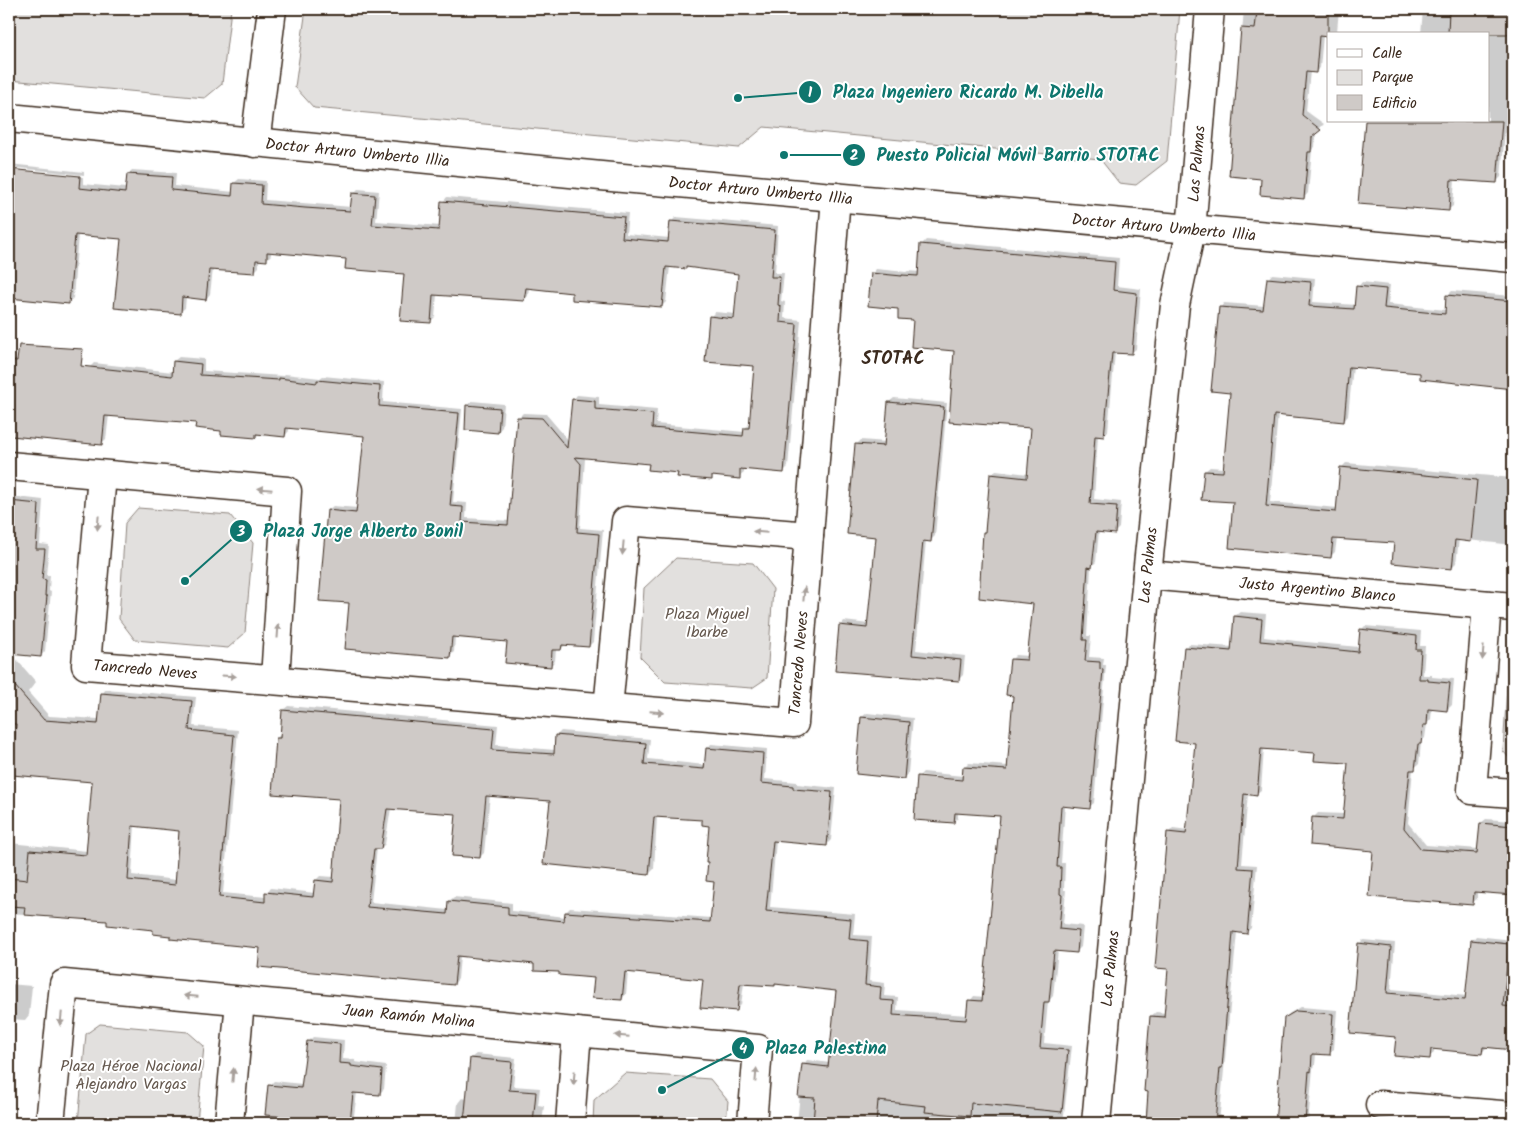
<svg xmlns="http://www.w3.org/2000/svg" width="1522" height="1132" font-family="Kalam,sans-serif">
<rect width="100%" height="100%" fill="#fff"/>
<filter id="ink" filterUnits="userSpaceOnUse"><feTurbulence type="fractalNoise" baseFrequency=".02" numOctaves="2"/><feDisplacementMap in="SourceGraphic" scale="10" xChannelSelector="R" yChannelSelector="G"/><feConvolveMatrix kernelMatrix="1 2 1 2 8 2 1 2 1" color-interpolation-filters="sRGB"/></filter>
<g filter="url(#ink)">
<path fill="#e2e0de" stroke="#8e857e" d="M9,9h222l-9,75 -17,14 -196,-18z
M306,9h874l-13,152 -31,24 -17,-2 -19,-24 -336,-32 -25,21 -425,-40 -19,-21z
M138,508l92,7 23,28 -8,90 -17,15 -93,-8 -16,-21 6,-96z
M676,558l77,5 20,26 -6,89 -15,10 -87,-6 -25,-25 4,-69z
M1513,650v110h-2l-8,-9 6,-97z
M100,1024l88,8 16,14 -7,77h-119l8,-89z
M625,1073l85,6 18,22 -2,22h-133l1,-23z"/>
<path fill="#0003" fill-rule="evenodd" d="M1244,9h95l-2,23 -2,2h-7v2l-5,-1 -3,33 -5,4 -5,-1 -4,40 18,13 -8,8 -1,15 -3,3 -4,43 -4,5 -41,-20 -33,-3z
M1423,9h90v27l-12,141 -5,5 -41,-3 -2,27 -5,4 -89,-7 129,-82v-87h-67z
M9,164l75,8v3l-75,-8z
M9,170l74,7v7l43,4 2,-14 4,-4 44,3 -1,13 59,6v-9l5,-4 27,2 -1,19 87,7 1,-13 5,-5 21,2 -3,30 65,5 2,-24 4,-5 181,16 -2,21 44,4 1,-16 5,-5 102,9 -3,47h9l-3,28 4,1 -1,16 17,2 -13,147 -4,4 -40,-3v5l-5,4 -24,-2 -4,4 -61,-16 -67,-7 2,3 -5,69 23,2 -10,112 -4,4 -23,-2 -5,5h-5l-1,12 -5,5 -42,-25 -53,-5 -1,16 -5,4 -99,-54 -22,-92 5,-4 25,2 7,-73 -76,-8v4l-4,5 -26,-3 -4,4 -58,-15 -88,-7 -3,24 -4,4 -13,-75 5,-5 79,9 1,-11 5,-4 25,2v12l79,5 2,-2 35,4 3,-2 61,6 -1,20 79,7 -9,93 14,1 -1,15 44,3 9,-104 4,-4 23,1 23,27 4,-41 4,-5 22,2v8l58,5 -1,14 89,8v-4l5,-4 6,-59 -46,-48 5,-5 21,2 3,-41 -52,-7 -2,2 -15,-2 -4,36 -4,4 -88,-14 -45,-5 -1,9 -4,4 -87,-6 -2,23 -5,5 -24,-49 -59,-15 -76,-7v4l-5,5 -7,-1v8l-5,5 -41,-3 -3,25 -4,5 -20,-2 -1,11 -5,4 -58,-75 -44,-3 -5,64 -4,5 -60,-5z
M926,240l193,18 -2,28 24,3 -5,60 -5,4 -16,-1 -7,79 -4,4h-6l-4,64 27,3 -2,26 -4,4 -16,-1 -3,31 -5,5 -4,69h4l-2,21 15,1 -1,7h3l-12,138 -5,4 -24,-2 -4,58h4l-1,27h2l-3,34 20,2 -2,21 -5,5 -18,-2 -5,46 -5,6 -4,41 28,3 -9,77h-266l6,-58 4,-5 23,3 7,-74 -61,-6h-32l-3,22 -4,4 -33,-30 -76,-7 -2,22 -4,5 -27,-22 -35,-6 -24,-8 -76,-7 -2,23 -4,5 -193,-37 -89,-12 -17,-6 -46,-9 -100,-7v-69l1,-1 77,8 6,-70 -75,-58h-9v-227l34,4 -3,44 9,1 -3,30h4l-1,16 2,1 -6,59 -4,5 -30,-3 25,29 -8,10 21,24 50,3 3,-25 4,-5 90,8 -3,29 45,4 -15,163 43,4 1,-4 4,-5 44,5 1,-13 4,-4 14,1 6,-79 -63,-60 4,-4 2,-24 5,-4 210,19 -2,20 59,5 2,-15 4,-4 89,8 -2,20 57,6 2,-16 4,-5 56,5 -2,30 32,3v2l39,4 -5,52 -5,5 -50,-4 -6,66 85,7 -2,21 19,1 -3,45 16,2 -1,13 14,1 -1,13 71,5 2,-14 4,-5 10,1 17,-182 -43,-3v6l-5,4 -35,-45 5,-5 40,4 1,-8 5,-5 39,3 7,-71 -4,-35 5,-5 13,1 6,-53 -49,-72 5,-56 5,-5 32,4 5,-47 -77,-77 -56,-42 -28,-34 4,-5 30,3 2,-1 11,1 2,-27zM921,775l47,5v2l-47,-4zM490,795l61,5 98,74 5,-5 3,-53 47,3 6,6 5,56 -3,37 -142,-10 -4,4v5l-54,-6v-8l-58,-6 -5,4 -1,9 -77,-8 6,-54h4l4,-4 6,-36 66,5 23,44 4,-4zM135,825l45,5 -3,50 -45,-5z
M1272,274l43,4 -2,24 43,3 2,-18 4,-5 28,3 -2,19 58,6 2,-15 4,-4 61,5v91l-92,-9 1,-6 -69,-6 -5,50 -4,5 -66,-7 -8,88 68,6 3,-40 5,-5 167,15v67l-54,-6 -3,24 -4,4 -57,-25 -58,-4 -2,14 -4,4 -96,-55 -30,-30 5,-4 14,1 8,-77 -12,-83 4,-5 41,3 3,-27z
M894,398l53,5 -12,133 -4,4h-5l-10,110 49,6 -2,19 -5,5 -118,-54 4,-5 25,3 8,-89 -20,-91 4,-4 25,2 3,-40z
M472,401l32,3 -2,23 -4,5 -30,-27z
M1240,612l26,2 -2,23 32,4 63,6 2,-17 4,-4 56,5 -1,15h5l-2,29h9v2l22,2 -2,26 -5,5 -15,-2 -1,11 -4,5 -2,14 -4,4 -2,22 -6,5 -5,54 18,22 53,4 2,-26 5,-4 27,2v72l-36,-2v8l-5,4 -158,-86 4,-4 27,1 5,-52 -34,-11 -52,-3 -3,42 -5,4 -8,-1 -6,71 15,1 -6,63 -4,4h-10l-18,191h-72l3,-32 1,-75 5,-4 10,1 4,-46 -2,-134 5,-5 15,2 8,-88 -11,-94 4,-4 44,3 2,-31z
M867,713l46,5 -5,55 -4,5 -42,-61z
M1476,936l37,4 -6,62 6,1v46l-27,-3v2l-4,5 -48,-5v5l-5,4 -32,-21 -38,-92 4,-4 32,3 -4,46 76,7 5,-55z
M9,984l23,2 -3,29 -4,5 -16,-1z
M1301,1007l36,3 -3,39 -4,4h-14l-1,13 -2,2 -5,55h-32l9,-105 5,-5z
M313,1037l31,3 -1,19 12,1v2l31,4 -2,23 -5,5 -22,-2 -4,31h-66v-7l-18,-30 5,-5 28,3 7,-43z
M476,1054l40,4 -3,28 27,2 -2,17 6,1 -2,17h-86l2,-20 4,-5 5,1 4,-41z"/>
<path fill="#cfcac7" stroke="#3b2a1e" fill-rule="evenodd" d="M1273,9h55v28l-9,-1 -3,37 -10,-1 -4,43 19,15 -9,7 -1,15h-3l-4,47 -44,-4 1,-16 -32,-3 12,-148 14,1 2,-18 16,1z
M1449,9h63l-2,25h-62z
M1365,121h137l-5,62 -46,-3 -2,31 -91,-7z
M9,169l71,7 -1,12 46,5 2,-19 45,3 -1,13 61,6 1,-13 29,2 -1,19 44,4 45,3 2,-18 23,2 -3,30 67,5 2,-29 183,16 -2,21 46,4 2,-21 105,9 -4,47h9l-2,28 3,1 -1,16 17,2 -13,149 -44,-4v10l-28,-3v4l-35,-3 1,-4 -30,-3 1,-6 -74,-7 6,7 -4,68 22,2 -10,113 -27,-2 -1,5h-9l-1,17 -46,-4 2,-21 -55,-5 -2,21 -105,-9 4,-46 -30,-2 6,-68 2,-23 29,3 8,-77 -78,-8 -1,9 -29,-3v4l-35,-3v-4l-26,-3 1,-5 -91,-7 -3,29 -91,-9 3,-32h-5v-44l8,1 2,-16 64,4 -2,17 91,10 1,-15 28,3 -1,11 79,5v-2l38,5v-3l63,6 -1,20 80,7 -9,93 13,1 -1,15 46,3 9,-108 25,1 25,30 5,-49 23,2v8l58,5 -1,14 91,8 1,-8h5l5,-62 -49,-4 4,-46 25,3 4,-45 -52,-7v2l-20,-2 -4,40 -90,-7v-7l-46,-5 -2,13 -91,-6 -2,28 -31,-2 4,-47 -59,-5 1,-10 -79,-7v9l-11,-1 -1,13 -46,-3 -3,30 -24,-3 -1,17 -67,-6 7,-69 -46,-4 -6,69 -60,-6z
M920,244l195,18 -2,28 24,3 -5,61 -20,-1 -8,84 -9,-1 -5,68 27,2 -2,28 -19,-2 -4,36 -4,-1 -5,73h4l-2,21 15,1v7l3,1 -13,139 -29,-3 -4,61h4l-1,27 2,1 -3,34 20,2 -2,22 -23,-2 -5,51h-5l-4,46 28,2 -6,62 -91,-9 -1,13 -45,-4 1,-6 -48,-5 -2,22h-63l2,-25 -17,-1 4,-33 26,3 8,-76 -61,-7v2l-35,-2 -3,27 -37,-3 3,-28 -78,-8 -3,28 -30,-2 2,-20 -35,-3v-3l-25,-1v-7l-77,-8 -3,29 -196,-18 2,-19 -90,-9v-3l-17,-2v-4l-46,-5v-4l-83,-6 1,-8 -16,-1v-28l18,2 3,-30 56,5 6,-73 -80,-7 4,-51h-7v-45l35,41 54,4 3,-31 91,8 -3,29 45,5 -15,162 46,5v-10l48,5 2,-17 18,2 6,-83 -67,-5 4,-56h4l2,-28 212,19 -2,21 62,4 1,-19 91,8 -2,21 60,5 2,-21 57,5 -2,30 32,3v3l39,3 -5,54 -54,-5 -7,70 85,8 -2,20 19,2 -3,44 16,2 -1,13 14,1 -1,14 73,5 2,-20 14,1 18,-185 -45,-3 -1,10 -40,-3 3,-44 45,4 1,-13 44,3 6,-74 -7,-1 4,-36 17,1 6,-56 -54,-6 4,-66h2l5,-58 37,4 4,-50 -82,-6 5,-71 -43,-4 2,-27 -15,-1v-10l-30,-3 3,-33 31,3v-1l16,1zM486,796l64,5 -7,63 106,11 5,-58 48,3v5l7,1 -3,36h2l-2,19 8,1 -4,40 -145,-10 -1,9 -56,-6v-8l-60,-6 -1,13 -80,-7 7,-58h7l6,-40 69,5 -4,42 28,2zM132,826l47,5 -4,54 -47,-5z
M1267,278l44,4 -2,24 45,3 2,-23 30,3 -2,19 61,6 1,-19 67,6v88l-93,-10v-6l-71,-6 -5,55 -70,-7 -8,91 70,6 4,-45 137,13 -6,62 -16,-2 -3,29 -60,-6 2,-20 -61,-4 -2,19 -102,-10 4,-46 -32,-2 3,-29 19,1 7,-79 -19,-2 8,-84 44,3z
M888,402l56,5 -13,135 -8,-1 -11,114 49,5 -2,21 -124,-10 4,-46 28,3 9,-91 -29,-3 8,-90 29,2z
M466,405l34,3 -2,25 -33,-3z
M9,501l30,3 -3,45h9l-3,30 4,1 -1,16h2l-6,61 -32,-3z
M1234,616l28,3 -2,22 33,3 -1,1 66,7 2,-23 57,7 -1,14h5l-2,29h9v2l22,2 -3,28 -19,-2 -1,16h-4l-2,19h-3l-3,26h-5l-6,58 17,21 56,4 3,-30 33,3v69l-39,-3 -1,13 -104,-8 4,-46 -63,-6 2,-28 31,2 5,-56 -34,-2 1,-8 -54,-4 -4,47 -13,-2 -6,74 15,1 -6,65 -14,-2 -11,136h-2l-5,55h-69l2,-31 -4,-1 6,-75 14,1 4,-48 -13,-1 12,-136 19,2 9,-91 -20,-2 9,-94 47,4z
M861,717l48,5 -5,57 -48,-5z
M1471,940l38,4 -6,62 10,1v43l-30,-3 -1,7 -51,-5 -1,10 -36,-3 2,-19 -46,-4 8,-90 33,4 -4,46 78,7z
M1296,1011l37,3 -3,41 -18,-1 -1,18 -2,-1 -4,52h-30l9,-105z
M307,1041l33,3 -1,19 12,1v2l31,4 -2,25 -27,-2 -3,30h-65l1,-6 -21,-2 3,-30 33,3z
M470,1058l42,4 -3,28 27,2 -3,31h-69z"/>
<g fill="none" stroke-linecap="round" stroke-linejoin="round">
<defs>
<g id="minor">
<path id="s1" d="M9,118c501,51 1002,97 1504,140"/>
<path d="M255,143l17,-134"/>
<path d="M9,466l278,25 -12,188"/>
<path id="s2" d="M102,475l-16,190 708,58 42,-526"/>
<path id="s3" d="M1147,575l366,32"/>
<path d="M1487,605l-15,185 41,3"/>
<path d="M608,708l18,-187 183,15"/>
<path d="M1380,1105l133,11"/>
<path id="s4" d="M50,1123l14,-139 694,65 -6,74"/>
<path d="M229,1123l11,-122"/>
<path d="M570,1123l7,-91"/>
<path id="s5" d="M1096,1123l51,-548 28,-270 16,-75 19,-221"/>
</g>
</defs>
<use href="#minor" stroke="#3b2a1e" stroke-width="31"/>
<use href="#minor" stroke="#fff" stroke-width="28"/>
</g>
<defs><path id="oneway-solid" d="M-6-.8H1V-3.2L6.5 0L1 3.2V.8H-6Z" transform="scale(1.25)"/></defs>
<g fill="#a79f9a">
<use href="#oneway-solid" transform="translate(265 489) rotate(-175)"/>
<use href="#oneway-solid" transform="translate(98 523) rotate(95)"/>
<use href="#oneway-solid" transform="translate(760 532) rotate(-175)"/>
<use href="#oneway-solid" transform="translate(623 548) rotate(95)"/>
<use href="#oneway-solid" transform="translate(804 594) rotate(-85)"/>
<use href="#oneway-solid" transform="translate(278 631) rotate(-86)"/>
<use href="#oneway-solid" transform="translate(1483 653) rotate(95)"/>
<use href="#oneway-solid" transform="translate(229 676) rotate(4)"/>
<use href="#oneway-solid" transform="translate(657 712) rotate(5)"/>
<use href="#oneway-solid" transform="translate(191 996) rotate(-175)"/>
<use href="#oneway-solid" transform="translate(61 1019) rotate(96)"/>
<use href="#oneway-solid" transform="translate(622 1036) rotate(-175)"/>
<use href="#oneway-solid" transform="translate(233 1075) rotate(-85)"/>
<use href="#oneway-solid" transform="translate(756 1075) rotate(-85)"/>
<use href="#oneway-solid" transform="translate(574 1078) rotate(95)"/>
</g>
</g>
<g text-anchor="middle" dominant-baseline="central" stroke-width="4" stroke-linejoin="round" paint-order="stroke">
<g font-size="16" fill="#3b2a1e" stroke="#fff">
<text stroke="none"><textPath href="#s1" startOffset="350">Doctor Arturo Umberto Illia</textPath></text>
<text stroke="none"><textPath href="#s5" startOffset="965">Las Palmas</textPath></text>
<text stroke="none"><textPath href="#s1" startOffset="755">Doctor Arturo Umberto Illia</textPath></text>
<text stroke="none"><textPath href="#s1" startOffset="1160">Doctor Arturo Umberto Illia</textPath></text>
<text stroke="none"><textPath href="#s5" startOffset="560">Las Palmas</textPath></text>
<text stroke="none"><textPath href="#s3" startOffset="171">Justo Argentino Blanco</textPath></text>
<text stroke="none"><textPath href="#s2" startOffset="961">Tancredo Neves</textPath></text>
<text stroke="none"><textPath href="#s2" startOffset="250">Tancredo Neves</textPath></text>
<text stroke="none"><textPath href="#s5" startOffset="155">Las Palmas</textPath></text>
<text stroke="none"><textPath href="#s4" startOffset="486">Juan Ramón Molina</textPath></text>
</g>
<g font-size="16" fill="#65584e" stroke="#fff">
<text x="707" y="614">Plaza Miguel<tspan x="707" dy="18">Ibarbe</tspan></text>
<text x="131" y="1066">Plaza Héroe Nacional<tspan x="131" dy="18">Alejandro Vargas</tspan></text>
</g>
<g font-size="18" font-weight="bold" fill="#3b2a1e" stroke="#fff">
<text x="893" y="359">STOTAC</text>
</g>
</g>
<path fill="none" stroke="#0f766e" stroke-width="2" d="M738 98L810 92M784 155L854 155M185 581L241 531M662 1090L743 1048"/>
<g fill="#0f766e" stroke="#fff" stroke-width="2">
<circle cx="738" cy="98" r="5"/>
<circle cx="784" cy="155" r="5"/>
<circle cx="185" cy="581" r="5"/>
<circle cx="662" cy="1090" r="5"/>
<circle cx="810" cy="92" r="12"/>
<circle cx="854" cy="155" r="12"/>
<circle cx="241" cy="531" r="12"/>
<circle cx="743" cy="1048" r="12"/>
</g>
<g font-size="15" text-anchor="middle" font-weight="bold" fill="#fff">
<text x="810" y="97">1</text>
<text x="854" y="160">2</text>
<text x="241" y="536">3</text>
<text x="743" y="1053">4</text>
</g>
<g font-size="18" text-anchor="middle" font-weight="bold" fill="#0f766e" stroke="#fff" stroke-width="4" stroke-linejoin="round" paint-order="stroke">
<text x="968" y="98">Plaza Ingeniero Ricardo M. Dibella</text>
<text x="1018" y="161">Puesto Policial Móvil Barrio STOTAC</text>
<text x="363" y="537">Plaza Jorge Alberto Bonil</text>
<text x="826" y="1054">Plaza Palestina</text>
</g>
<rect width="1522" height="1132" fill="none" stroke="#fff" stroke-width="30"/>
<rect x="15" y="15" width="1492" height="1102" fill="none" stroke="#3b2a1e" stroke-width="2" filter="url(#ink)"/>
<rect x="1327" y="32" width="162" height="90" fill="#ffffff" stroke="#b1aaa5"/>
<rect x="1337" y="49" width="25" height="8" fill="#ffffff" stroke="#b1aaa5"/>
<text x="1372" y="58" font-size="15" fill="#3b2a1e">Calle</text>
<rect x="1337" y="70" width="25" height="15" fill="#e2e0de" stroke="#b1aaa5"/>
<text x="1372" y="82" font-size="15" fill="#3b2a1e">Parque</text>
<rect x="1337" y="95" width="25" height="15" fill="#cfcac7" stroke="#b1aaa5"/>
<text x="1372" y="108" font-size="15" fill="#3b2a1e">Edificio</text>
</svg>
